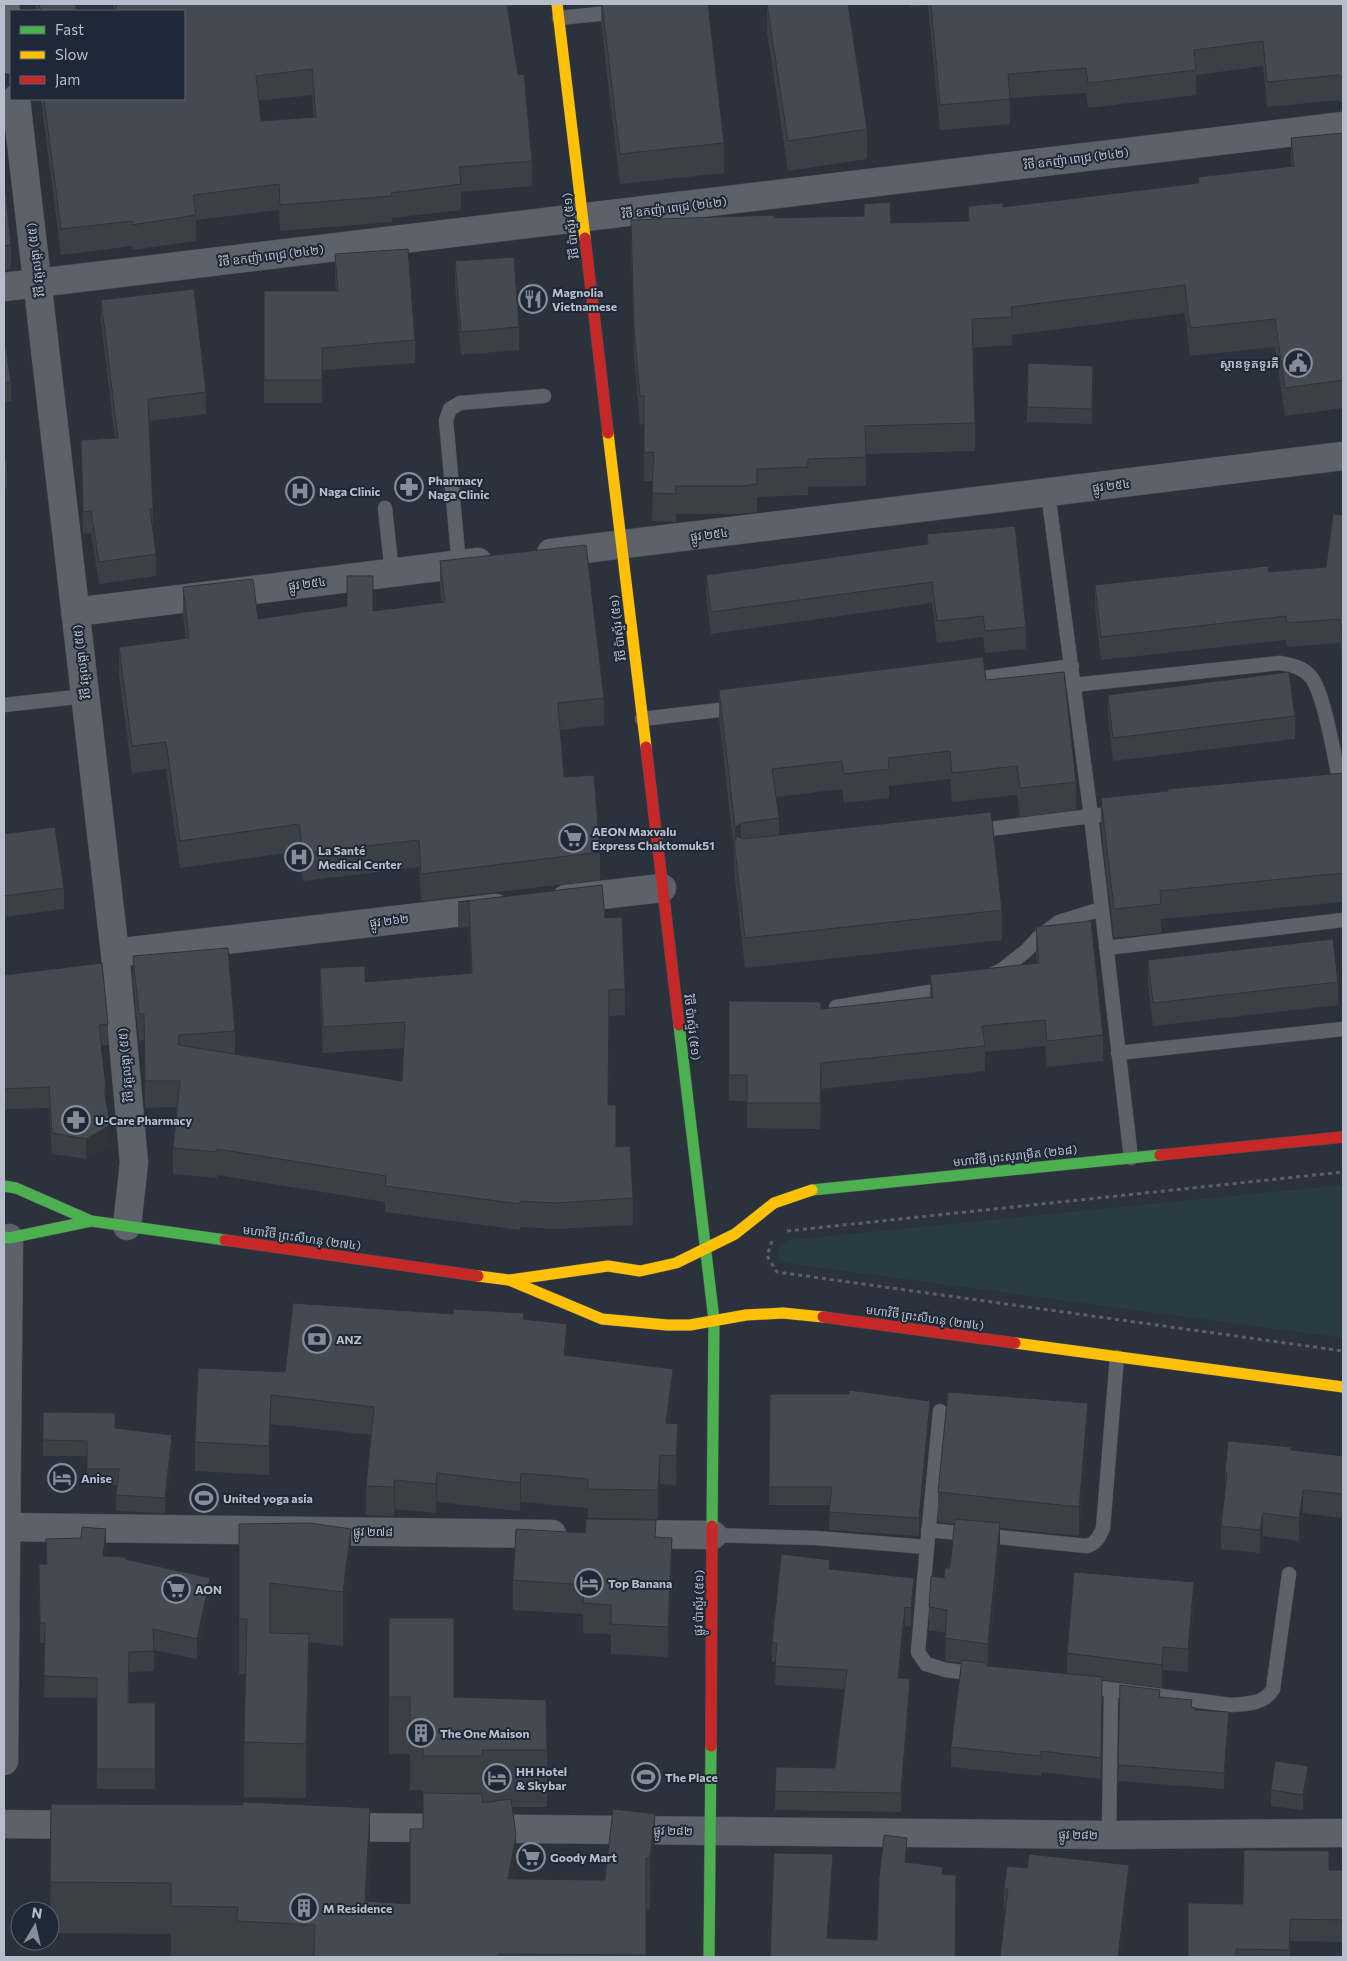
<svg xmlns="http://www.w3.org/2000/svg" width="1347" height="1961" font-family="Commissioner,'Noto Sans Khmer',sans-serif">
<rect width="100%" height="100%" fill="#2c323b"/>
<path fill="#293c41" d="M1343,1185v153l-558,-75 -7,-6v-8l10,-9z"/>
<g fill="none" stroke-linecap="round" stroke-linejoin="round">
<defs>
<path id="lane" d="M559,18l59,-6
M1048,493l43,323 40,342
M385,508l7,65
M459,565l-13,-145 4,-11 10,-6 84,-7
M968,680l104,-14
M1073,685l207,-22c11,2 23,4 31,14 14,18 24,85 30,110
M4,705l81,-9
M642,719l94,-11
M974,831l125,-16
M1106,948l237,-28
M990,976l13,-7 23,-18 13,-14 20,-15 42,-13
M836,1007l112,-18
M1118,1053l225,-24
M928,1530l159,16c10,-3 12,-9 16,-18l14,-171
M713,1535l103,3 111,9 13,-136
M927,1547l-9,105 8,12 20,6 33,4
M1085,1686l146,19c15,-1 34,-1 42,-16l16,-115
M1109,1835l2,-146"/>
<path id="street" d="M5,4l6,56
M16,99l99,854 19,210 -7,63
M4,287l1339,-161
M551,553l792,-97
M75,612l403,-50
M566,899l96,-11
M115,953l381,-45
M4,1527l548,7
M618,1534l95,1
M4,1761l5,-523
M4,1824l83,1
M332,1827l777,8 234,-2"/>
<path id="fast" d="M679,1025l35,295 -2,206
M4,1186l12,2 75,33 134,19
M812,1190l348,-35
M4,1237l5,1 82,-17
M709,1957l2,-211"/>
<path id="slow" d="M557,4l28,234
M608,433l38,314
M478,1276l31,4 93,39 65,6h23l56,-10 37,-2 40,4
M510,1280l98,-14 32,5 36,-8 59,-29 39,-31 38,-13
M1015,1343l328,44"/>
<path id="jam" d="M585,238l23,195
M646,747l33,278
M1160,1155l183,-18
M225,1240l253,36
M823,1317l192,26
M711,1746l1,-220"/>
</defs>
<use href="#lane" stroke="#4a4e55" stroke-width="15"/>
<use href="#street" stroke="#4a4e55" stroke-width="29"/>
<use href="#fast" stroke="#4a4e55" stroke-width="12"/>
<use href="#slow" stroke="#4a4e55" stroke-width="12"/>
<use href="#jam" stroke="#4a4e55" stroke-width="12"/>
<path stroke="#5a6066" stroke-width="3" stroke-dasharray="4 4" stroke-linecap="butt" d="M787,1231l556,-59
M772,1241l-5,15 10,16 566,79"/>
<use href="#lane" stroke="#5d6169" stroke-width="14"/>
<use href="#street" stroke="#5d6169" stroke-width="28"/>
<use href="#fast" stroke="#4caf50" stroke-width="11"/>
<use href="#slow" stroke="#ffc107" stroke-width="11"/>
<use href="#jam" stroke="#c62828" stroke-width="11"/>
</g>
<path fill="#3b4047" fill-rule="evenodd" d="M35,4h40l2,7h-41z
M113,4h400v2h-6l11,69 14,86v25l-71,6v18l-69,8v4l-112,9 -1,-21 -83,10v21l-64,9v-4l-71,9 -20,-156h143v-88h-70zM312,95l2,22 -53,4 -3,-20z
M601,4h107l16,139v30l-104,11 -19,-161z
M767,4l100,125v30l-79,12 -21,-139z
M911,4h432v98h-3l-1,-2 -72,7 -4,-41 -67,9v20l-108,13 -2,-15 -76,5v26l-70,6 -12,-125 -17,2z
M1343,133v275l-58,8 -10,-69 -85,9 -5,-43 -173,22v10l-39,3 2,75v28l-109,3v32l-58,1v8l-51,2v15l-15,2h-66v8l-24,-1 1,-40h-9v-57l-4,1 -6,-70 -3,-107v-28l143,-2 117,5 77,-2v-15l35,1 195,-23v-7l93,-10v-29z
M4,176l7,69v24l-7,1z
M335,254l80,86v23l-93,7v33h-58v-112h72l-1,-14z
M455,261l64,66v23l-58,5 -6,-71z
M101,300l105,92v22l-57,7 4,88v20l3,25v22l-57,8 -8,-51 -8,1 -2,-94 34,-1 -14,-117z
M4,336l7,46v19l-7,1z
M1093,381l-1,43 -65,-2v-15z
M4,449l3,20v19l-3,1z
M1343,515v156l-3,-28 -53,4 -1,-7 -185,20 -6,-51v-24l231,-18z
M927,534l99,93v22l-41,4 -2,-16 -46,6 -5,-40 -221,31 -5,-38v-21l221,-31z
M440,561l164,137v27l-44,5 4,47 36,75v28l-179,21 -2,-34 -116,14 -4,-30 -119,17 -14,-99 -34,4 -13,-99v-27l67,-8 -3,-25v-27l75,32 115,-8 69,-8 -2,-14z
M986,680l90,102v28l-56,7 -3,-22 -65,7 -2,-23 -61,7v12l-45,5 -2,-14 -66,8 3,21v17l223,75v30l-257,28 -11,-98v-19l-15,-133v-28z
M1108,695l187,21v23l-182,22 -5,-43z
M1343,773v129l-182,17v14l-47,5 -13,-112v-28z
M4,834l60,54v21l-60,8z
M602,885l3,33 20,71v26l-16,1 -1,89 8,42 17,51v27l-77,4 -36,-2v3l-135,-18v-10l-168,-27v3l-44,-4v-26l4,-41 -32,1 -1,-68 -5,1 -6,-59v-26l102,75v23l167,27 2,-33 -81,5 -3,-58v-27l45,14 106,-8 -2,-47 -11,1v-26z
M1036,927l67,108v26l-56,6 -2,-21 -60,6v19l-164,18 -1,40 -73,-1v-27h-18v-100l92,8 109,-12v-22l107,-12 -1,-10z
M1148,960l190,22v23l-185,21 -5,-43z
M4,975l104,49v21h-7l5,43v9l4,49 -24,13 -34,-5 -3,-46 -45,1z
M524,1319l43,37 106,42 -4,25 9,30 -2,32 -16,-1 -2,35 -70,-1v-10l-67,-6 -1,9 -83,-9 -1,11 -41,-4 -1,7 -28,-1v-29l5,-51 -100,-11 -2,51 -74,-4v-29l90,-70z
M770,1394l160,26 -11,116 -90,-6 1,-25h-61z
M43,1412l72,16 57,22 -7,63 -49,-2v-16l1,-10h-30v-29h-44z
M1088,1433l-9,103 -79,-8v18l-12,120 79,8v-21l127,-48 -6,67 -25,-2 -1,18 -60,-8 -1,99 -60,-7v4l-90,-9v-20l10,-84 -16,-2 1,-28 -17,-3v-23l21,-39 4,-44 -16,-2v-30z
M1291,1450l52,6v62l-40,-5 -4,28 -36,-5 -3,17 -39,-4v-23l4,-36v-18z
M239,1524l112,59 -8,63 -34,-4v47l-3,109 -62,-1v-55l2,-68h-7z
M656,1537l16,31 -4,89 -57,-3v-20l-28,-1v-19l-70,-4v-30z
M46,1539l60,10 -1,7 20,3 85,39 -13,61 -43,-9v21l-25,1v31h26v86h-58v-91l-53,-1 1,-54h-5l-1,-79h7z
M830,1569l84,28 -3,30 -6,-1 -5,52 10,20 -9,114 -126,-2 1,-43 59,1 9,-79 -69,-4 1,-23h-4v-19z
M389,1618l65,79 93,53v57h-35l4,72 89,1 8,-71 42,55 -5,45h-4v48h-475v-23l-121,-1 1,-129 319,55 -2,43 42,2 13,-75v-39h-13v-36h-21z
M1120,1685l40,12 32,10 37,21 -5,61 -106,-8z
M1308,1781l-5,29 -32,-4v-16z
M1329,1870h14v72l-53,-1v16h-102l55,-53z
M1129,1887l-124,24h-1v-23z"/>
<path fill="#303439" d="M741,823v28l-5,-15v19l-1,-10v-18z
M110,1125v21l-24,13v-20z
M567,1324v29l-3,31v-29z
M673,1369v29l-7,54v-29z
M271,1395v29l-2,51v-29z
M930,1401v19l-11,116v-18z
M1088,1403v30l-9,103v-29z
M678,1424v29l-2,32v-29z
M172,1435v15l-7,63v-15z
M660,1455v29l-2,35v-29z
M437,1473v29l-1,11v-29z
M521,1473v29l-1,9v-28z
M395,1480v29l-1,7v-29z
M1303,1490v23l-4,28v-23z
M1263,1513v23l-3,17v-23z
M1000,1523v23l-12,120v-22z
M106,1529v20l-3,27v-20z
M351,1529v54l-8,63v-54z
M672,1538v30l-4,89v-30z
M210,1578v20l-13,61v-20z
M914,1578v19l-3,30v-19z
M1194,1582v23l-6,67v-23z
M905,1607v19l-7,71v-19z
M309,1634v55l-3,109v-54z
M1163,1647v23l-1,18v-23z
M910,1679v19l-9,114v-19z
M1229,1712v16l-5,61v-16z
M1308,1766v15l-5,29v-15z
M370,1808v51l-5,93v-51z
M655,1814v50l-5,45v-51z
M516,1835v51l-8,-7z
M907,1838v22l-2,24v-22z
M833,1854v23l-6,80v-19z
M1129,1865v22l-8,70h-3z"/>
<path fill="#454a52" stroke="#303439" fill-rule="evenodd" d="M39,4h36l2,7h-36z
M116,4h391l11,71 6,-1 8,87 -73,6 2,17 -70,9 1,3 -112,9 -1,-21 -86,11 3,20 -64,10v-4l-71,8 -17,-130h140v-88h-67zM312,69l4,48 -55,4 -5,-45z
M602,4h106l16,139 -104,11z
M767,4h81l19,125 -79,12z
M931,4h412v73h-3l-1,-2 -72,7 -4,-41 -69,9 2,20 -108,13 -2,-15 -78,6 2,25 -70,6z
M1343,133v247l-58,8 -10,-69 -85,9 -5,-43 -174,22 1,10 -40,2 3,104 -110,3 1,31 -58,2v8l-51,2v15l-15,2h-66v8l-24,-1 2,-41 -10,1v-57h-4l-6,-69 -3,-107 143,-5v3l90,-2v-12l26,-2 1,21 78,-2 -1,-15 35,-3v4l196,-24 -1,-6 96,-11 -3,-28z
M4,176l7,69 -7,1z
M408,249l7,91 -93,8v32h-58v-89h74l-3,-37z
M514,257l5,70 -58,5 -6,-71z
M194,289l12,103 -58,7 5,110h-3l6,45 -57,8 -8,-51 -8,1 -2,-72 37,-2 -17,-138z
M4,336l7,46 -7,1z
M1028,363l65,3 -1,43 -65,-2z
M4,449l3,20 -3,1z
M1333,514l10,1v132l-3,-28 -53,4 -1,-7 -185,21 -6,-52 173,-19 1,6 57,-5z
M1015,526l11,101 -41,4 -2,-15 -46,5 -5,-39 -221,30 -5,-37 222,-31 -1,-10z
M586,545l18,153 -46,5 6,74 30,-2 6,77 -179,22 -2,-34 -116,13 -4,-29 -119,17 -14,-99 -34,4 -13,-99 70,-9 -6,-51 70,-8 5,40 89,-13v-30h26v35l72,-9 -5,-41z
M983,657l3,23 78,-8 12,110 -56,6 -3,-22 -65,7 -2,-22 -62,7 1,11 -45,5 -2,-13 -70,8 7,49 -38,5 -6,4 -16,-137z
M1289,672l6,44 -182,22 -5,-43z
M1343,773v100l-183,18 1,13 -47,5 -13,-111 67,-7v-2z
M991,812l11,98 -257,28 -11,-98h2v-4l7,3z
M55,827l9,61 -60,8v-62z
M602,885l3,33 17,-1 3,72 -16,1 -1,115h8v42l14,-1 3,52 -77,5 -36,-2v3l-135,-18 1,-10 -169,-27v3l-44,-4 7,-67h-35l-1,-67h-5l-6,-58 95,-8 7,83 -56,4 -1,10 224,36 3,-59 -82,5 -3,-59 45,-2v16l107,-9 -3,-72 -11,1z
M1091,921l12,114 -56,6 -2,-21 -63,6 3,20 -164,17 -1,40h-73v-28h-18v-74l92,1v7l112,-12 -3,-22 109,-12 -3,-36z
M1333,939l5,43 -185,21 -5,-43z
M102,963l6,61 -9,1 7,63h-2l6,37 -24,14 -34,-6 -3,-46 -45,2v-114z
M293,1303l160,11 1,-5 70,4 -1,6 44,5 -3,31 109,14 -7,54 12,1 -2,32 -16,-1 -2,35 -70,-1v-10l-67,-6 -1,10 -83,-10 -1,11 -41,-4 -1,7 -28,-1 8,-79 -103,-12 -2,51 -74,-4 3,-74 87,4z
M849,1390l81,11 -11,117 -90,-6 3,-25h-63l1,-93h79z
M948,1392l140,11 -9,104 -141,-15z
M43,1412l72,1v15l57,7 -7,63 -49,-3 3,-26h-32v-28l-44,-1z
M1228,1441l63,6v3l52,6v38l-40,-4 -4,28 -36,-5 -3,17 -39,-4 6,-53 -2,-1z
M586,1519l70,1 -1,17 17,1 -4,89 -57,-3v-19l-28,-2 1,-18 -71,-5 3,-51 69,4z
M955,1519l45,4 -12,121 -43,-6 2,-28 -18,-3 2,-31 13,2 1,-10h5z
M310,1523l41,6 -8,63 -73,-9v50l39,1 -3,110 -62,-2 3,-123h-8v-95z
M82,1527l24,2 -3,27 22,1v2l85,19 -13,61 -44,-10 1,22 -25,1 -1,51h27v66h-58v-91l-53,-2 1,-53h-5l-1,-59h8l-1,-25 35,-1z
M781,1554l49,6 -1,9 85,9 -3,30 -6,-1 -7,71 12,1 -9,114 -126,-2 1,-24 59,1 12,-98 -72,-4 2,-23h-5z
M1074,1572l120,10 -6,67 -25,-2 -1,18 -95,-12z
M389,1618h65v79l92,3 1,50h-65v6h-59v-23h-13v-36h-21z
M962,1660l25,3v3l115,11 -1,81 -60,-7v5l-90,-9z
M1120,1685l40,5 -1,7 33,3 -1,7 4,1v2l34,2 -5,61 -106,-8z
M1275,1761l33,5 -5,29 -32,-5z
M423,1793l59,1v9l29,-4 5,36 -8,44 97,1 8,-71 42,5 -5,44h-4v97l-147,-1v3h-185l1,-32 -78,-4 1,-14 -67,-1v-23l-121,-1 1,-78 192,1v-3l127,6 -5,93 45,3v-75h13z
M884,1835l23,3 -2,24 38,5 -1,7 14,1 -1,82h7h-192l4,-104 59,1 -6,84 50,2 2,-62z
M1244,1850l85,1v19h14v50l-53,-1 -1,31 -53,-1v8h-48v-54l55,1z
M1029,1854l100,11 -11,92h-118l8,-68 -4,-1 3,-22 20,2z"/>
<defs>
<symbol id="restaurant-ring" viewBox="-11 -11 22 22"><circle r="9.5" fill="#1f2836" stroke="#868d99" stroke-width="1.5"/><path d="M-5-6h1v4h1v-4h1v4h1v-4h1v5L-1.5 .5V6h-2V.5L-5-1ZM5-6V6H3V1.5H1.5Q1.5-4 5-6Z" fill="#868d99"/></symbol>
<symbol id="civic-ring" viewBox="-11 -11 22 22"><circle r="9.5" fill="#1f2836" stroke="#868d99" stroke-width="1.5"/><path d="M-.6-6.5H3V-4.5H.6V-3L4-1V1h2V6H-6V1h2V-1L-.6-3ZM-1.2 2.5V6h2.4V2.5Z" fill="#868d99"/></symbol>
<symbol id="pharmacy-ring" viewBox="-11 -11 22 22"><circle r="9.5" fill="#1f2836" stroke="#868d99" stroke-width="1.5"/><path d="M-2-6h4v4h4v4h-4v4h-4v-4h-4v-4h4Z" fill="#868d99"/></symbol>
<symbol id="hospital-ring" viewBox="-11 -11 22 22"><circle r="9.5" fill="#1f2836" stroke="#868d99" stroke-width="1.5"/><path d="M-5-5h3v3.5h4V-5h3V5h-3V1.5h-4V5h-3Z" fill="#868d99"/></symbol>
<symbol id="supermarket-ring" viewBox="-11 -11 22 22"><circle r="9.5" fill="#1f2836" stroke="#868d99" stroke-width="1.5"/><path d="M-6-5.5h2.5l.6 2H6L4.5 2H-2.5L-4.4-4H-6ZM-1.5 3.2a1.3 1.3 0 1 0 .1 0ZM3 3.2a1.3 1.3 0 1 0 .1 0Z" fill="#868d99"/></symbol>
<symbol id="bank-ring" viewBox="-11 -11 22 22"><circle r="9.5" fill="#1f2836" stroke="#868d99" stroke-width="1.5"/><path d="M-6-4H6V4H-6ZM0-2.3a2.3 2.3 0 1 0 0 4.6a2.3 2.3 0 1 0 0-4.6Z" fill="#868d99"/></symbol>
<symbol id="hotel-ring" viewBox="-11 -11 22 22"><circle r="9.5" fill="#1f2836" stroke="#868d99" stroke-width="1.5"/><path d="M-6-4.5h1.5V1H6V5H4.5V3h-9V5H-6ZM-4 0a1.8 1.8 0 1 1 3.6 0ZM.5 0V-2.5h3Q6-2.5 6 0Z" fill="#868d99"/></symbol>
<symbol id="stadium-ring" viewBox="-11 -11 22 22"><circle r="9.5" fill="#1f2836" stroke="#868d99" stroke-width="1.5"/><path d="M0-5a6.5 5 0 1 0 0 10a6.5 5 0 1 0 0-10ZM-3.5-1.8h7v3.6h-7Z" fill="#868d99"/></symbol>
<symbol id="building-ring" viewBox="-11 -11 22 22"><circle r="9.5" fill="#1f2836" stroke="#868d99" stroke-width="1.5"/><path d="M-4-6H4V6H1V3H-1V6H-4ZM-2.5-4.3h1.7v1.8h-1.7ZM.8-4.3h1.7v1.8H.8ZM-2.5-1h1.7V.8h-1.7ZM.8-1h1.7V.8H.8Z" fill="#868d99"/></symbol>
</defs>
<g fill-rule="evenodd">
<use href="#restaurant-ring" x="517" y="283" width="32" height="32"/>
<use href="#civic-ring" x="1282" y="347" width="32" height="32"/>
<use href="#pharmacy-ring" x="393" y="471" width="32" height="32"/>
<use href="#hospital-ring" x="284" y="475" width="32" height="32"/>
<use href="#supermarket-ring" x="557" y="822" width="32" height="32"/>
<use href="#hospital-ring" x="283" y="841" width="32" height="32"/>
<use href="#pharmacy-ring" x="60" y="1104" width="32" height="32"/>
<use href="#bank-ring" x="301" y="1323" width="32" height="32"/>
<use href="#hotel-ring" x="46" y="1462" width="32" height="32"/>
<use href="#stadium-ring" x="188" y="1482" width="32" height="32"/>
<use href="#hotel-ring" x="573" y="1567" width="32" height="32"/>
<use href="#supermarket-ring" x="160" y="1573" width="32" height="32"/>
<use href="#building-ring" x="405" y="1717" width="32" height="32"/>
<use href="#stadium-ring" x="630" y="1761" width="32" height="32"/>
<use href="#hotel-ring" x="481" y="1762" width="32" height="32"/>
<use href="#supermarket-ring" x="515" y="1841" width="32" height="32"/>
<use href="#building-ring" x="288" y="1892" width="32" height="32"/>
</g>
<g text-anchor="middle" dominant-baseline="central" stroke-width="4" stroke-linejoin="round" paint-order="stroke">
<g font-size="12" fill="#b7becb" stroke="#1f2836">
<text transform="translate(1076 158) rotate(-7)">វិថី ឧកញ៉ា ពេជ្រ (២៤២)</text>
<text transform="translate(674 207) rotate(-7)">វិថី ឧកញ៉ា ពេជ្រ (២៤២)</text>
<text transform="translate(570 226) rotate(-97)">វិថី ប៉ាស្ទ័រ (៥១)</text>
<text transform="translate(271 255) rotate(-7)">វិថី ឧកញ៉ា ពេជ្រ (២៤២)</text>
<text transform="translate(35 260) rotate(-97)">វិថី វត្តលង្កា (៥៥)</text>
<text transform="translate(1111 485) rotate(-7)">ផ្លូវ ២៥៤</text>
<text transform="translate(709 534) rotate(-7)">ផ្លូវ ២៥៤</text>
<text transform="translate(307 583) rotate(-7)">ផ្លូវ ២៥៤</text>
<text transform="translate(617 628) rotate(-97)">វិថី ប៉ាស្ទ័រ (៥១)</text>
<text transform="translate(81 662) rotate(-97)">វិថី វត្តលង្កា (៥៥)</text>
<text transform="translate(389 920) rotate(-7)">ផ្លូវ ២៦២</text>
<text transform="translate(693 1027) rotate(83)">វិថី ប៉ាស្ទ័រ (៥១)</text>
<text transform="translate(125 1065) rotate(-95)">វិថី វត្តលង្កា (៥៥)</text>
<text transform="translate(1015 1155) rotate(-6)">មហាវិថី ព្រះសុរាម្រឹត (២៦៨)</text>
<text transform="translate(302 1237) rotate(8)">មហាវិថី ព្រះសីហនុ (២៧៤)</text>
<text transform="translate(925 1317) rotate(8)">មហាវិថី ព្រះសីហនុ (២៧៤)</text>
<text transform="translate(373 1531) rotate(1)">ផ្លូវ ២៧៨</text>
<text transform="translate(698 1603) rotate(-89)">ផ្លូវ ប៉ាស្ទ័រ (៥១)</text>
<text transform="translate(673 1830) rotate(1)">ផ្លូវ ២៨២</text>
<text transform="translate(1078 1834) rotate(1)">ផ្លូវ ២៨២</text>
</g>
<g font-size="12" font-weight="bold" fill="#b7becb" stroke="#1f2836" text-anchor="start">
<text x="552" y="292">Magnolia<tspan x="552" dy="14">Vietnamese</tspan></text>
<text x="1279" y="363" text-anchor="end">ស្ថានទូតទួរគី</text>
<text x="428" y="480">Pharmacy<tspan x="428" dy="14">Naga Clinic</tspan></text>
<text x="319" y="491">Naga Clinic</text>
<text x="592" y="831">AEON Maxvalu<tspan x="592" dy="14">Express Chaktomuk51</tspan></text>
<text x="318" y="850">La Santé<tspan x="318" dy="14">Medical Center</tspan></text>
<text x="95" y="1120">U-Care Pharmacy</text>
<text x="336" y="1339">ANZ</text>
<text x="81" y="1478">Anise</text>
<text x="223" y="1498">United yoga asia</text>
<text x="608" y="1583">Top Banana</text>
<text x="195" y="1589">AON</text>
<text x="440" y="1733">The One Maison</text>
<text x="516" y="1771">HH Hotel<tspan x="516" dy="14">&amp; Skybar</tspan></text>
<text x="665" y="1777">The Place</text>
<text x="550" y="1857">Goody Mart</text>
<text x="323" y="1908">M Residence</text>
</g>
</g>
<rect width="1347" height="1961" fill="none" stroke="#b7becb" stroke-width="10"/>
<rect x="10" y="10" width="175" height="90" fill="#1f2836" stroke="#5c6472"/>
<rect x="20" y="26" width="25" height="8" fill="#4caf50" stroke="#5c6472"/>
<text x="55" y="35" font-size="15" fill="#b7becb">Fast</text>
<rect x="20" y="51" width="25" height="8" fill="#ffc107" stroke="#5c6472"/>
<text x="55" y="60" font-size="15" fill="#b7becb">Slow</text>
<rect x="20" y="76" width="25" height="8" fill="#c62828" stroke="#5c6472"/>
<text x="55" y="85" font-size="15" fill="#b7becb">Jam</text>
<g transform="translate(35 1926) rotate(9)"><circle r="24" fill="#1f2836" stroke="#5c6472"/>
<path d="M0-4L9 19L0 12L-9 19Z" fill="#868d99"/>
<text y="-8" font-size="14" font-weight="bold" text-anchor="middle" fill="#b7becb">N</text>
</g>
</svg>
